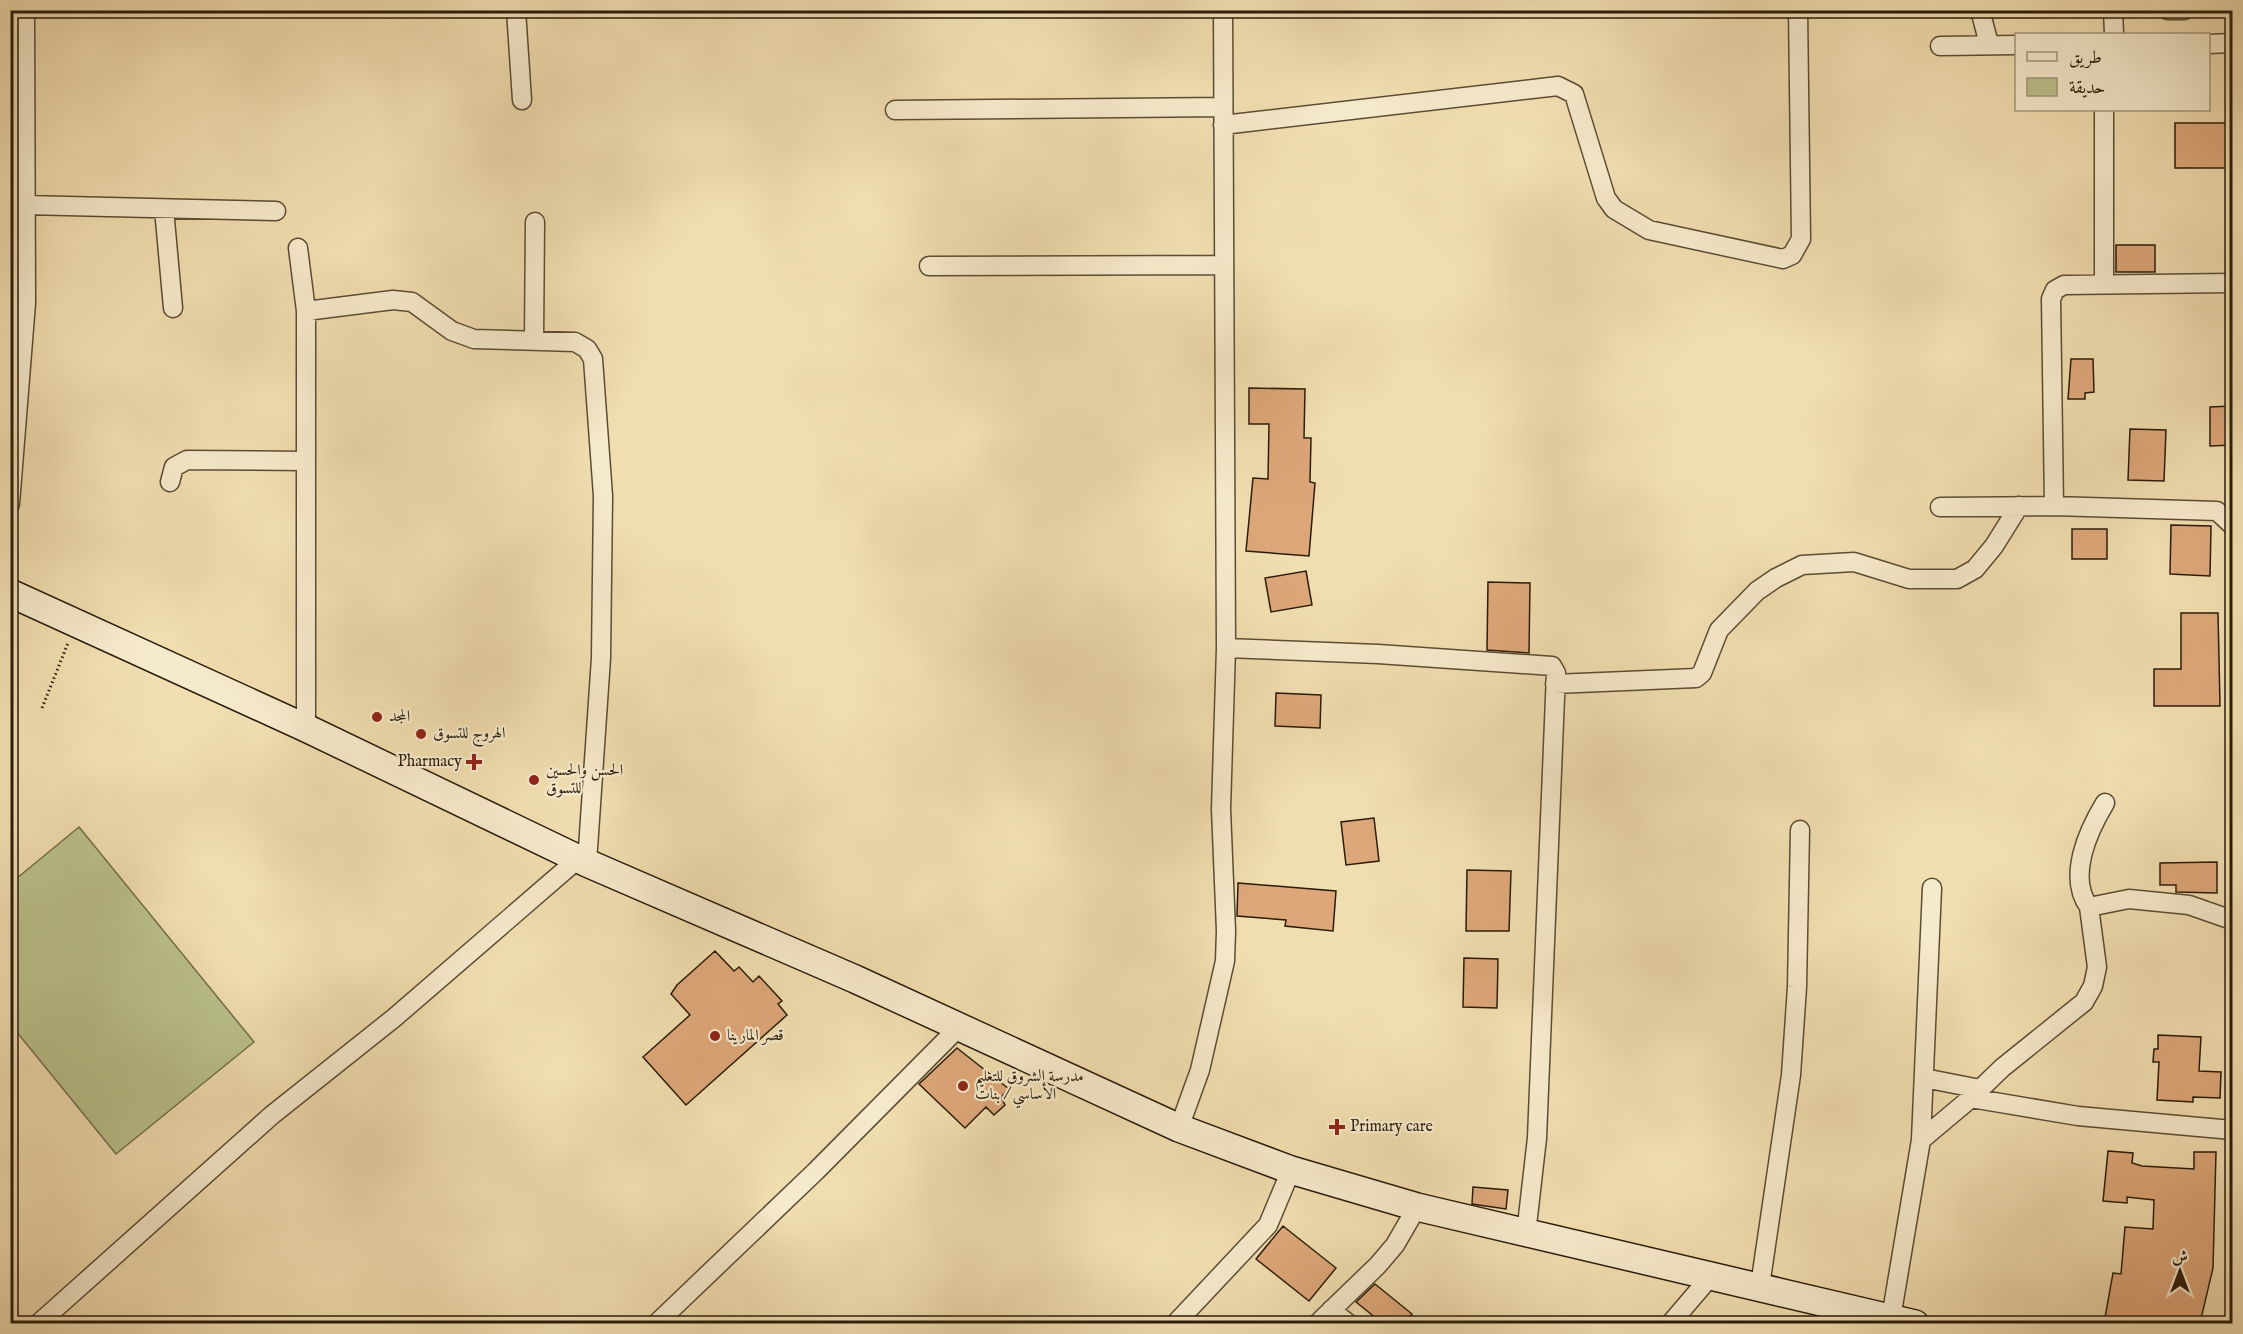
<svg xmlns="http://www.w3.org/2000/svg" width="2243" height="1334" font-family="'IM FELL English',Amiri,serif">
<rect width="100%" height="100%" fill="#f1deb0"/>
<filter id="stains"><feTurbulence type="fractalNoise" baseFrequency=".00333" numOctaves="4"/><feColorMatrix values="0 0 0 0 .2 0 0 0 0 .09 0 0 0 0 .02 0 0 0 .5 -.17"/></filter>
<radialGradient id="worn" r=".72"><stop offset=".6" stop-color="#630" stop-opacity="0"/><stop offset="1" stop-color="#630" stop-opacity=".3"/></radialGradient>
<path fill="#bac18b" stroke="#726e4b" stroke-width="1.5" d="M79,827l175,215 -138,112 -105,-129v-142z"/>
<path fill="#dea779" stroke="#2a1c0b" stroke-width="1.5" d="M2175,123h56v45h-56z
M2116,245h39v27h-39z
M2071,359h22l1,33 -9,1v6h-17z
M1249,388l56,1 -1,49h7l-1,44 5,1 -6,73 -63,-5 7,-73 15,1 1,-55h-20z
M2232,406v39l-22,1v-39z
M2130,429l36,1 -2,51 -36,-1z
M2171,525l40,1 -1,50 -40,-2z
M2072,529h35v30h-35z
M1306,571l6,34 -41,7 -6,-34z
M1488,582l42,1 -1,70 -42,-3z
M2181,613h37l2,93h-66v-37h27z
M1276,693l45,2 -1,33 -45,-2z
M1374,818l5,43 -33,4 -5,-43z
M2217,862v31l-41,-1v-7h-16v-22z
M1467,870l44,1 -2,60h-43z
M1238,883l98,8 -3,40 -48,-5 1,-6 -49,-4z
M715,951l19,20 5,-4 14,15 6,-6 23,25 -4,3 9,11 -101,90 -43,-48 47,-42 -19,-21 6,-9z
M1464,958l34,1 -1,49 -34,-1z
M2158,1035l43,2 -2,34 22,1 -1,26 -27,-1v5l-36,-2 2,-38h-6l1,-13h4z
M957,1048l52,41 -8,8 4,8 -11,10 -8,-8 -21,21 -46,-44z
M2108,1151l25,2 -1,10 10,3 52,3v-17h22l-3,116 -13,55h-96l9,-50 8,1 4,-47 28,2 1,-29 -27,-3v6l-24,-2z
M1473,1187l35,3 -2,19 -34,-5z
M1283,1226l53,42 -27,33 -53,-42z
M1375,1284l37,30 -8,9h-22l-26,-21z"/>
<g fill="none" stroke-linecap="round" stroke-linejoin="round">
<defs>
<path id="street" d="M516,10l6,90
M1980,10l9,34
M2113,10l1,24
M2168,10h16
M2208,44l24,-1
M1940,46l76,-1
M895,110l328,-3
M2104,110v174
M1223,125l335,-39 16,8 32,104 8,11 35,21 134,29 9,-4 9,-16 -3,-229
M25,205l251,6
M164,209l9,99
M298,248l8,63v417
M929,266l295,-1
M306,311l87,-11 19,2 40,29 22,8 101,3 12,7 6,10 10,137 -2,162 -14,205
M534,339l1,-117
M170,482l4,-15 13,-7 119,1
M10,504l16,-201 -1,-293
M2054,506l-3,-207 4,-9 9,-5 168,-2
M1940,507l114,-1 163,5 15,14
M1226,648l152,6 174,12 4,7 -19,465 -11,96
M1555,684l141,-6 6,-5 17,-43 38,-39 19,-13 26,-13 52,-3 55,17h48l18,-10 19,-23 25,-40
M2089,907c-22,-30 -1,-76 16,-104
M1924,1078l56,11
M1971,1098l31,-30 82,-66 9,-16 4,-19 -8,-60 40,-8 60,6 43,15
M1179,1128l21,-58 25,-109 1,-30 -5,-122 5,-161 -3,-638
M1921,1140l50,-42 107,18 154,14
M1760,1286l31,-211 6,-88 3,-157
M1331,1310l18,14
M1891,1318l30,-178 11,-252
M38,1324l234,-209 122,-97 184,-159
M656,1324l160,-153 143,-144
M1175,1324l93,-99 23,-55
M1317,1324l61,-59 17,-20 22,-38
M1670,1324l41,-48"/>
<path id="secondary" d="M10,593l296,135 281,135 268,116 324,149 112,42 126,37 498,117"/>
</defs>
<use href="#street" stroke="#5c4c34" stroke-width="21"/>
<use href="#secondary" stroke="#2a1c0b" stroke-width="30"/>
<path stroke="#2a1c0b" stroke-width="3" stroke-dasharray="1.5 3" stroke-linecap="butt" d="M42,708l26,-65"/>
<use href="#street" stroke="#f6eacc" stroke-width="18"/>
<use href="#secondary" stroke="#f6eacc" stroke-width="27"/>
</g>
<g fill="#8f2418" stroke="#f6eacc" stroke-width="2">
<circle cx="377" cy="717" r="6"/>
<circle cx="421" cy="734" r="6"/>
<path d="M471 753h6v6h6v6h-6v6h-6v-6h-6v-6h6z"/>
<circle cx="534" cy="780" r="6"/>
<circle cx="715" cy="1036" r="6"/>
<circle cx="963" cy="1086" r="6"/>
<path d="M1334 1118h6v6h6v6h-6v6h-6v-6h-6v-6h6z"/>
</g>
<g text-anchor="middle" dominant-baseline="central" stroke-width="4.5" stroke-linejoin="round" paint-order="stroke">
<g font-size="16" fill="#2a1c0b" stroke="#f6eacc" text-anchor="start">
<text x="389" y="717">المجد</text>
<text x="433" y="734">الهروج للتسوق</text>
<text x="462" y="762" text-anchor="end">Pharmacy</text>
<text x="546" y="771">الحسن والحسين<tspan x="546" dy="18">للتسوق</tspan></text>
<text x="727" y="1036">قصر المارينا</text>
<text x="975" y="1077">مدرسة الشروق للتعليم<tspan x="975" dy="18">الأساسي / بنات</tspan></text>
<text x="1350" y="1127">Primary care</text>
</g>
</g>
<rect width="2243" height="1334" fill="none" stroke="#f1deb0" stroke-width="36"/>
<rect x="12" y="12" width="2219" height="1310" fill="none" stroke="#2a1c0b" stroke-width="3"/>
<rect x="18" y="18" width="2207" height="1298" fill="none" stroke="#2a1c0b" stroke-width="1.5"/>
<rect x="2015" y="33" width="195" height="78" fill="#f6eacc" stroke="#a4987f" stroke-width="1.5"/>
<rect x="2027" y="52" width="30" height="9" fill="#f6eacc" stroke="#a4987f" stroke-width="1.5"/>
<text x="2069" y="63" font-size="18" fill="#2a1c0b">طريق</text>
<rect x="2027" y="78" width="30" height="18" fill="#bac18b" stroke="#a4987f" stroke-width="1.5"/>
<text x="2069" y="93" font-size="18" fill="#2a1c0b">حديقة</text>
<g transform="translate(2180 1271)" stroke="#f6eacc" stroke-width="4.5" paint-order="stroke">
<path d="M0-4.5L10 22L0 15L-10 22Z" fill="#2a1c0b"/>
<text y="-9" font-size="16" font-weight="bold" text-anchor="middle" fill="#2a1c0b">ش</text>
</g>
<rect width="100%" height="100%" filter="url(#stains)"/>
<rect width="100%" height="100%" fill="url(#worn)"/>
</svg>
